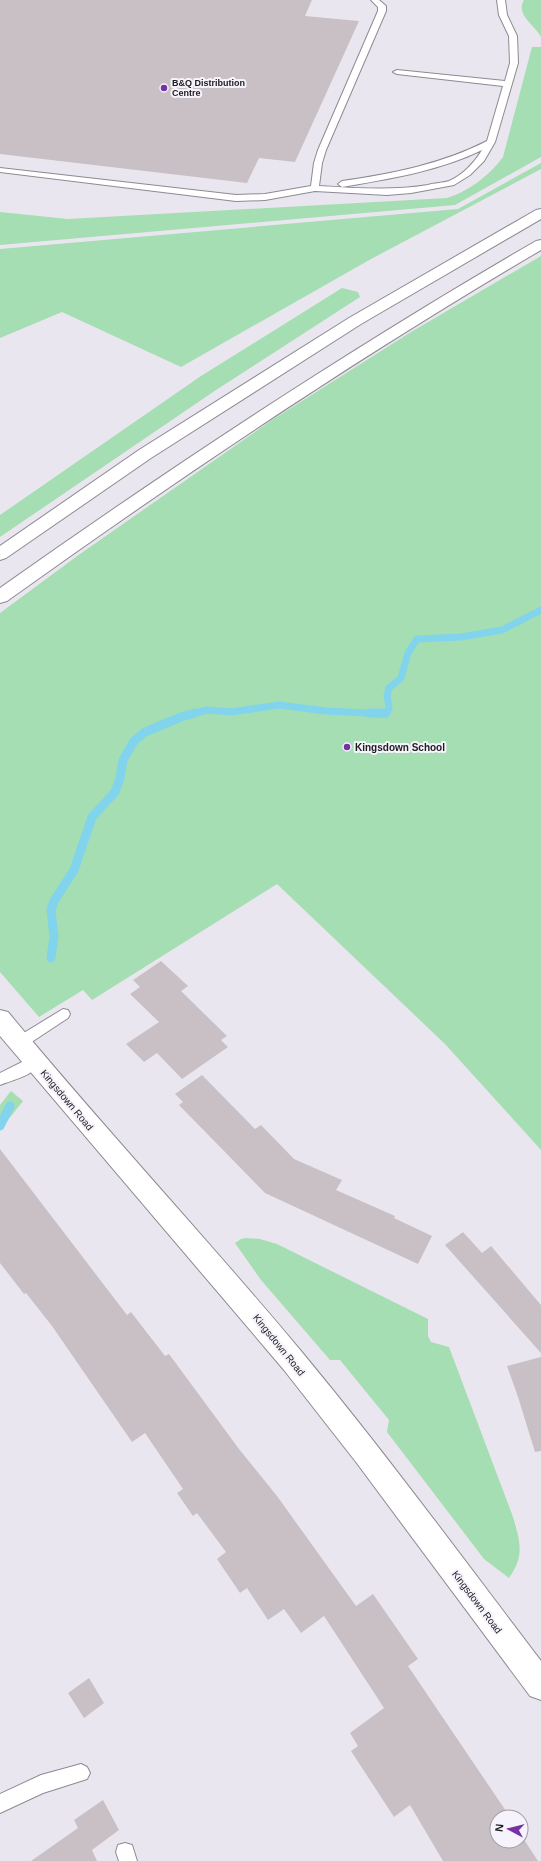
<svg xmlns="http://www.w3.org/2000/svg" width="541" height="1861" font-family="Helvetica,sans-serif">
<rect width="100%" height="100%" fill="#eae6ef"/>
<path fill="#a4deb2" d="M524,0h17v37c-6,-12 -26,-22 -17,-37z
M532,47h9v110l-86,48 -455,40v-33l68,7 379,-21c22,-7 43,-23 56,-41z
M541,163v6l-170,90 -190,108 -119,-55 -62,26v-89l458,-40z
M541,256v894l-96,-106 -168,-160 -185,116 -9,-10 -44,27 -39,-45v-359l80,-59 192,-134 139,-88z
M342,288l16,4 2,5 -144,93 -216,147v-22l201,-139z
M11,1091l12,10 -23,29v-25z
M246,1238l14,1 17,5 151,75v17l3,6 18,5 64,170c7,24 12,39 -4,61l-25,-19 -97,-127 2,-12 -49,-60h-10l-69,-80 -26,-37 6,-4z"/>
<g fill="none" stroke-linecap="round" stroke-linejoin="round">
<path stroke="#82d4ec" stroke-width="7" d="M192,714l15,-4 24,2 48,-7 47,6 60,3 3,-6 -2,-13 2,-7 12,-10 7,-25 9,-14 44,-2 41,-7 39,-20"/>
<path stroke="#82d4ec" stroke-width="9" d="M369,713h17
M51,958l3,-21 -3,-27 3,-9 20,-31 18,-53 23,-25 5,-14 3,-18 11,-19 11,-9 36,-15 14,-4
M0,1126l10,-20"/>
</g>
<path fill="#c9c0c5" d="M0,0h312l-7,16 54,5 -64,141 -36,-4 -12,25 -247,-29z
M161,961l27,25 -7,5 46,45 -6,4 7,7 -46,32 -25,-26 -13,9 -18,-18 33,-22 -29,-28 10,-7 -7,-7z
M202,1075l53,54 6,-4 33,34 48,21 -6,10 59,26 -1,2 38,18 -14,28 -153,-71 -86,-88 4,-3 -8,-8z
M0,1149l127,166 4,-3 34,44 4,-2 70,95 38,47 79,110 17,-12 45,65 -10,7 102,151h-13v24h24v-6l17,26h-95l-33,-56 -16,12 -43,-66 7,-5 -8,-13 34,-25 -60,-92 -23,17 -17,-24 -16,11 -21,-32 -7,5 -23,-34 9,-7 -29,-39 -4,3 -16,-23 6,-4 -38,-56 -13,9 -80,-116 -26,-33 -2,1 -24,-31z
M463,1232l19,21 9,-7 50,59v48l-96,-108z
M541,1357v94l-6,1 -17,-55 -11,-31z
M89,1678l15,25 -20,15 -16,-25z
M103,1800l16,30 -27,20 5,11h-66l47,-33 -4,-8z"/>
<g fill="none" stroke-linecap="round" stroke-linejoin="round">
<defs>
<path id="lane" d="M371,0h8l7,6v5l-60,139 -4,13 -3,23c37,2 72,5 109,-1 6,-2 15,-2 21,-4 14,-6 26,-19 33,-31 -43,21 -93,29 -140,37l-4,-3 4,-3c50,-7 100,-17 145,-40l16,-55 -106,-12 -4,-2 4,-2 108,11 5,-18 -1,-27 -10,-21 -2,-15h8l2,15 10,21 1,27 -23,79 -11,19 -14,14 -16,10 -43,8 -24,2 -72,-4 -50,9 -29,1 -236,-29v-4l236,27 29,-1 46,-8 3,-23 4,-13 60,-139v-4z
M63,1009l5,1 2,4 -2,4 -44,29 -5,2 -5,-2 -2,-4 2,-4z
M34,1056l5,2 2,4c-6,13 -28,18 -41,23v-12z
M81,1764l6,3 3,6 -3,6 -44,14 -43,20v-19l41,-19z
M125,1843l7,2 5,16h-18l-3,-9 2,-7z"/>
<path id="secondary" d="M0,1010l8,2c95,115 197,224 293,339 83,100 161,206 240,310v39l-11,-4 -174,-234 -72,-92 -284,-334z"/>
<path id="highway" d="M541,209v10l-180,105 -210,134 -145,100 -6,2v-14l139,-96 210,-132 187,-108z
M541,240v10c-184,108 -361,227 -534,351l-7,2v-15c174,-123 351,-240 536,-347z"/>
</defs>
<use href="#lane" stroke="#8d8a92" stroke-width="2"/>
<use href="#secondary" stroke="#8d8a92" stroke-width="2"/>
<use href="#highway" stroke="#8d8a92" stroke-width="2"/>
<use href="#lane" fill="#fff" fill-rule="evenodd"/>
<use href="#secondary" fill="#fff" fill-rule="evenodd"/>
<use href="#highway" fill="#fff" fill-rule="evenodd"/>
</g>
<g fill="#7631a5" stroke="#f7f3fc" stroke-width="1.5">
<circle cx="164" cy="88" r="4"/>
<circle cx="347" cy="747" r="4"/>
</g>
<g text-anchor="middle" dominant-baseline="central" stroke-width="4" stroke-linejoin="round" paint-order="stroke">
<g font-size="9" font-weight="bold" fill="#1d1c1f" stroke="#f7f3fc" text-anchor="start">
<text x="172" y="83">B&amp;Q Distribution<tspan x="172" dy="10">Centre</tspan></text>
</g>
<g font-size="10" font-weight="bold" fill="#1d1c1f" stroke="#f7f3fc" text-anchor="start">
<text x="355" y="747">Kingsdown School</text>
</g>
<g font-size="10" fill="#1d1c1f" stroke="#f7f3fc">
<text transform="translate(67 1100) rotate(50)">Kingsdown Road</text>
<text transform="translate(279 1345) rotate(51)">Kingsdown Road</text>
<text transform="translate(477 1602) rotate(53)">Kingsdown Road</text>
</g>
</g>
<g transform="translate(509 1829) rotate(277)"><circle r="19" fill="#f7f3fc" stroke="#a09da4"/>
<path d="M0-3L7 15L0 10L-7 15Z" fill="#7631a5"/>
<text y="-6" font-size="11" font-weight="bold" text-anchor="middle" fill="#1d1c1f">N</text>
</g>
</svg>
